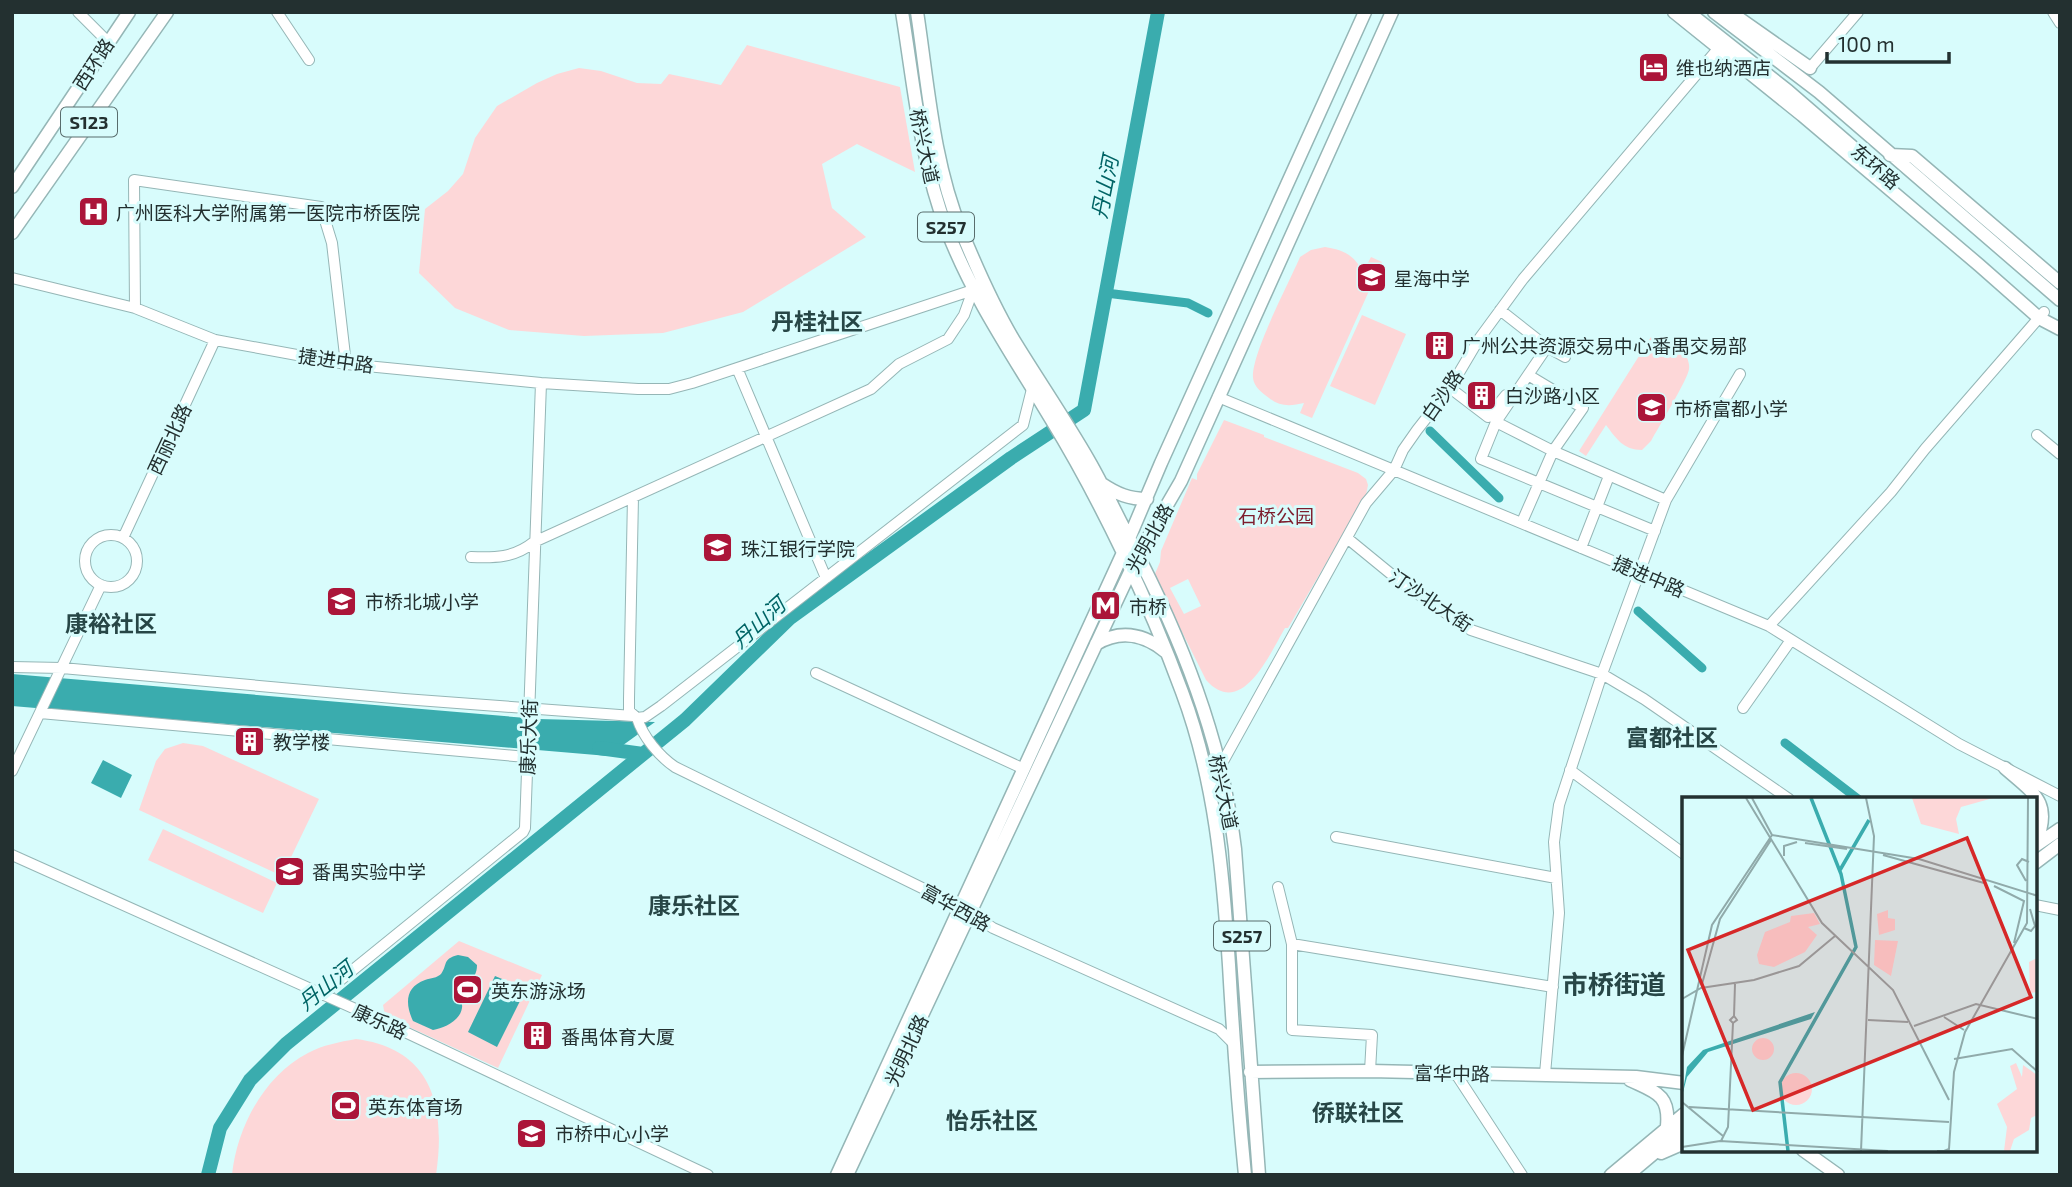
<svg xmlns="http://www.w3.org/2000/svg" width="2072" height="1187" font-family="'Exo 2','Noto Sans SC',sans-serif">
<rect width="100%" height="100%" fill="#d8fcfc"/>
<path fill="#fdd7d8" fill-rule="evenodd" d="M747,45l153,42 15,85 -58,-28 -35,20 10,44 34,29 -123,75 -80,21 -79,3 -75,-6 -54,-22 -36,-35 6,-64 23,-18 15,-17 12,-36 22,-32 40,-23 20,-9 22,-6 22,3 36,12 24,1 8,-10 52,11z
M1325,247c19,3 29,8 38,25l8,-15 11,5 -70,156 -12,-5 4,-10c-13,3 -24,4 -35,-5 -7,-5 -15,-11 -16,-20 -2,-24 36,-95 47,-121l11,-7z
M1362,315l44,19 -31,71 -45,-19z
M1651,337c10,6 21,4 30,12 5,5 9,13 8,20 -1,10 -31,59 -38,72l-9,9c-19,0 -26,-12 -36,-25l-20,31 -7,-5z
M1224,420l40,15v2l94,36 8,6 2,6 -2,10 -78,133h-3c-15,25 -43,92 -79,52l-52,-104 6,-14 1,-11 31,-73 5,2v-6zM1188,579l13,27 -17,8 -14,-26z
M183,743l20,3 116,53 -37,77 -143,-66 17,-49 9,-12z
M163,829l114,54 -14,30 -115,-53z
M459,941l83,34 -44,93 -113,-52 -2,-11z
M356,1039c77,10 90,68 80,136h-204c5,-48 32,-99 76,-122 15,-8 31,-11 48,-14z"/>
<path fill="#3aacae" d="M12,674l526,45 117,3 -47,34 -596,-50z
M103,760l29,15 -11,23 -30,-15z
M458,955l10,2 9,8c0,17 -13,15 -17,27 -1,5 3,10 2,16 -2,13 -18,20 -29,22l-20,-9c-8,-17 -8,-34 12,-41 6,-2 12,-2 16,-6 7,-10 1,-15 17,-19z
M495,976l31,13 -29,58 -29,-15z"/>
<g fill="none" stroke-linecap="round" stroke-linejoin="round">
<path stroke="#3aacae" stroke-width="9" d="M1106,293l82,10 20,10
M1430,431l69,67
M1638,611l64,57
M1785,743l73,56"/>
<path stroke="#3aacae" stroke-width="14" d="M599,748l44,6
M208,1175l12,-47 30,-48 36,-36 399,-324 105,-102 221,-160 73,-48 74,-398"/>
<defs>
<path id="minor" d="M78,12l29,29
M277,12l32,48
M2053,12l7,11
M1810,68l48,-56
M12,278l123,30 80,32 131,24 195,19 97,6h31l23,-6 281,-93
M135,308l-1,-128 187,27 11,36 14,121
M1500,310l47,37 -51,75 57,29 -31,71
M1547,347l18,10
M737,368l89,210
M1528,375l55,33 -30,43 113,49
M1450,388l38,29 18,-22
M1218,397l551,229 190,118 101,52
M1496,422l-15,37 174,72
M2037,435l23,19
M633,497l-4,202v12l8,7 8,-1 16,-11 362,-281 9,-36
M85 561a26 26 0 1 1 52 0a26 26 0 1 1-52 0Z
M123,538l92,-198
M1347,538l55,45 69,47 131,44 42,25 145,100
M1581,548l28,-72
M471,557c24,1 43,1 63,-15l337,-153 28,-25 49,-25 16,-24 9,-25
M1769,626l122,-134 34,-43 119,-137
M12,667l50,1 342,31 229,17
M816,673l208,96
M1743,708l48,-68
M40,713l486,44
M637,718c6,19 22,38 38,49l286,140 32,21 226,101 16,16
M1570,770l114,84
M12,771l89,-186
M1210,785l156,-282 28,-33 9,-20 14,-20 33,-42 29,-49 44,-60 200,-236
M1336,837l220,41
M12,855l359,161 337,159
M1278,887l14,57v86l80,5 -2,36
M2035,905l25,5
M1292,944l261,43
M322,995l201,-163 2,-4 16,-445
M1456,1074l66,101
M1545,1074l14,-161 -5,-71 5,-37 43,-131 64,-174 74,-126"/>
<path id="major" d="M902,12c12,73 18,148 45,218 26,68 67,127 104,189 50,82 98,183 131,273 33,88 41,180 47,273 4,70 9,140 16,210
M917,12c11,72 16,150 44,218 16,39 33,78 55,114 24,39 50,77 73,117 15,26 27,53 41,79 51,97 92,200 105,309l24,326
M1674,12l128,103 177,150 60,53 21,11
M1688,12l100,79 67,58
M1714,12l105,80 241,208
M1730,12l80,56
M1890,155l22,1 148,127
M12,187l117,-175
M12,233l155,-221
M1102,484c15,10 27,15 45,15
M1096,644c25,-15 48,-10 70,8
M2005,768c30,26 48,35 30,77
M2035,846l25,-17
M2035,863l25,-19
M1250,1072l120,-1 266,6 48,6
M1630,1080c25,12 40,14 37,46
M1803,1150l35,25
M1661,1153l23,-10
M837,1175l285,-620 39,-92 204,-451
M847,1175l291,-620 43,-74 211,-469
M1611,1175l73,-61
M1628,1175l56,-47"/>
</defs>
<use href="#minor" stroke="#95b6b6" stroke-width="12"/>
<use href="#major" stroke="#95b6b6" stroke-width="15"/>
<use href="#minor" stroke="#fff" stroke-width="10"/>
<use href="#major" stroke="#fff" stroke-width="12"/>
</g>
<defs>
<symbol id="hotel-square" viewBox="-11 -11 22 22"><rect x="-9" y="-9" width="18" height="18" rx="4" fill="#ab1539" stroke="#d8fcfc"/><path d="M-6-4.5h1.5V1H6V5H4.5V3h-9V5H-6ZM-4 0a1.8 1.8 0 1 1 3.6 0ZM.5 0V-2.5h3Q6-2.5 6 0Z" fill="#fff"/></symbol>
<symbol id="hospital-square" viewBox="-11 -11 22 22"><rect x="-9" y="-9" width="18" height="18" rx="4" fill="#ab1539" stroke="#d8fcfc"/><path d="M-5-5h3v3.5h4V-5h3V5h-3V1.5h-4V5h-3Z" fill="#fff"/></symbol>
<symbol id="school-square" viewBox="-11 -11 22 22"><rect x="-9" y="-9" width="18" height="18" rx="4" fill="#ab1539" stroke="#d8fcfc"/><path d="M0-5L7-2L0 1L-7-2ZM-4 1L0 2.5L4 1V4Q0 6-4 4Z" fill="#fff"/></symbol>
<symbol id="building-square" viewBox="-11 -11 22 22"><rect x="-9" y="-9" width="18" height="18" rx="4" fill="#ab1539" stroke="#d8fcfc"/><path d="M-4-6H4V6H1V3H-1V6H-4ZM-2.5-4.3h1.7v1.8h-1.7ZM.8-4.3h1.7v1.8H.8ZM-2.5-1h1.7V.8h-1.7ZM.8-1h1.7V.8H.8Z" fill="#fff"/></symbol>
<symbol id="metro-square" viewBox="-11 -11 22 22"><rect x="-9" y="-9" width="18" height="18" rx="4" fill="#ab1539" stroke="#d8fcfc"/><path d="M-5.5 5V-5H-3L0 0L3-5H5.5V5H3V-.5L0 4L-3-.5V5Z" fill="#fff"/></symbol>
<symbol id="stadium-square" viewBox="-11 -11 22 22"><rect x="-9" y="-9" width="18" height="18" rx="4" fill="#ab1539" stroke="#d8fcfc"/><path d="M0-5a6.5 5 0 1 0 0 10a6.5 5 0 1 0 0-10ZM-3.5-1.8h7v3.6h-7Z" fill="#fff"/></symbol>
</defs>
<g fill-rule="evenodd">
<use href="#hotel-square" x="1636" y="50" width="35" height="35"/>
<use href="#hospital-square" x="76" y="194" width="35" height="35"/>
<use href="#school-square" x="1354" y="260" width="35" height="35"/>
<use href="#building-square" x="1422" y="328" width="35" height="35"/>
<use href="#building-square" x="1464" y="378" width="35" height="35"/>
<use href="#school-square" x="1634" y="390" width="35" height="35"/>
<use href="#school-square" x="700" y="530" width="35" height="35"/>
<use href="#school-square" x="324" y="584" width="35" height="35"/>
<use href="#metro-square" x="1088" y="588" width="35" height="35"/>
<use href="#building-square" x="232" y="724" width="35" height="35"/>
<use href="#school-square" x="272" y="854" width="35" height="35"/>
<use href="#stadium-square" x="450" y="972" width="35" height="35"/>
<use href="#building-square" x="520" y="1018" width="35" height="35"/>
<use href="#stadium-square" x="328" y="1088" width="35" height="35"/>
<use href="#school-square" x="514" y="1116" width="35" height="35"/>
</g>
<g text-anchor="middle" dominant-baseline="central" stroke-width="6" stroke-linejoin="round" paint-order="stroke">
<g fill="#d8fcfc" stroke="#596d6d" stroke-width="2">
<rect x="61" y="107.5" width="56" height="29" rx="5"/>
<rect x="918" y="212.5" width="56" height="29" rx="5"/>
<rect x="1214" y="921.5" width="56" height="29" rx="5"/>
</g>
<g font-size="18" font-weight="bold" fill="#233030">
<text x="89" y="122">S123</text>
<text x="946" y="227">S257</text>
<text x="1242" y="936">S257</text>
</g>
<g font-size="19" fill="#233030" stroke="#d8fcfc">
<text transform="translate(93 64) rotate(-57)">西环路</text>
<text transform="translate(925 146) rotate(78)">桥兴大道</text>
<text transform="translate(1876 166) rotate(41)">东环路</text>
<text transform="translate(336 360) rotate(8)">捷进中路</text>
<text transform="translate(1442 395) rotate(-55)">白沙路</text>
<text transform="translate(169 439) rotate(-65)">西丽北路</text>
<text transform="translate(1149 538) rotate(-61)">光明北路</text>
<text transform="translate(1649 576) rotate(23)">捷进中路</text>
<text transform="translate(1431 600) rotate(34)">汀沙北大街</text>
<text transform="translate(528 737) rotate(-88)">康乐大街</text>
<text transform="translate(1224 792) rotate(78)">桥兴大道</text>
<text transform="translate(956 907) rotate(29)">富华西路</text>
<text transform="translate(380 1021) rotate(25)">康乐路</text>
<text transform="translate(906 1050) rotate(-65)">光明北路</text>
<text transform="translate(1452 1073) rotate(1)">富华中路</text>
</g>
<g font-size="19" fill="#233030" stroke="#d8fcfc" text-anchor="start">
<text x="1676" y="67">维也纳酒店</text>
<text x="116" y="212">广州医科大学附属第一医院市桥医院</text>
<text x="1394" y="278">星海中学</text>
<text x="1462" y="345">广州公共资源交易中心番禺交易部</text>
<text x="1505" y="395">白沙路小区</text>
<text x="1674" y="408">市桥富都小学</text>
<text x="741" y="548">珠江银行学院</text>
<text x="365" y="601">市桥北城小学</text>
<text x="1129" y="606">市桥</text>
<text x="273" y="741">教学楼</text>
<text x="312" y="871">番禺实验中学</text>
<text x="491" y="990">英东游泳场</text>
<text x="561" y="1036">番禺体育大厦</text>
<text x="368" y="1106">英东体育场</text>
<text x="555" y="1133">市桥中心小学</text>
</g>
<g font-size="19" fill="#7d1d2d" stroke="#d8fcfc">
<text x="1276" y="515">石桥公园</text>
</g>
<g font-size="21" font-style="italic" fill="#006465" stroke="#d8fcfc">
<text transform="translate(1104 187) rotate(-79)">丹山河</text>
<text transform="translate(758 622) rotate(-42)">丹山河</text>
<text transform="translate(325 985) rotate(-39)">丹山河</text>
</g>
<g font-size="23" font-weight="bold" fill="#274646" stroke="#d8fcfc">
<text x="817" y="321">丹桂社区</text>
<text x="111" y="623">康裕社区</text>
<text x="1672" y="737">富都社区</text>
<text x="694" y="905">康乐社区</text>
<text x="1358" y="1112">侨联社区</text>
<text x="992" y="1120">怡乐社区</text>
</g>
<g font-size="26" font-weight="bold" fill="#274646" stroke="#d8fcfc">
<text x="1614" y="983">市桥街道</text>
</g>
</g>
<g transform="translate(1682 797)">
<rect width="355" height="355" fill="#d8fcfc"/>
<path d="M230,1h81l-32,9 -5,12 3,15 -38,-10zM206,113v8l7,1v11l-16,5 -2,-21zM132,116l6,11 -12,3 9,8 -12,17 -31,15 -15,-3 -2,-9 8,-23 25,-10 1,-6zM193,143l23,1 -7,35 -17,-11zM355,161v34l-7,1 -1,-31zM70 252a11 11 0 1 1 22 0a11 11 0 1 1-22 0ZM334,266l6,14 1,-12 14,10v40l-6,3 -2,12 -15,9 -4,12h-6l3,-24 -10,-23 20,-15 -7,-23zM98 292a16 16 0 1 1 32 0a16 16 0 1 1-32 0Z" fill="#fdd7d8"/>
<path d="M133,215l-4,7 -103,33 -21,25 -5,19 5,-29 16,-17z" fill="#3aacae"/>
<path fill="none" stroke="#3aacae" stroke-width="3.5" d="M158,73l29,-50M106,354l-8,-69 76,-135 -15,-73 -30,-76"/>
<path fill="none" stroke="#90aaaa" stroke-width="2" d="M64,1l76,125 71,67 56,110M70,1l20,37M123,46l42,6M201,58l101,28M102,59v-10l13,-4M344,84l-9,-16 5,-6 7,3M312,89l30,15 -10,42M342,131l7,3 4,-5 -5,-17M20,187l18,-65 51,-79M0,202l19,-11 53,-8 45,-14 36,-30M52,219l1,-32M262,220l20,13M186,223l40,2M232,229l62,-22 62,15M0,259l30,-131 60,-90 147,24 119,37M272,262l58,-10 26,23M0,305l41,34M7,310l260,15M39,344l7,-14 5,-104 4,-3 -3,-4 -4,4 3,3M0,350l38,-6 168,10M179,354l13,-315 -8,-38M255,354h33M262,354l5,-2 5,-77 11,-40 62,-109 1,-125"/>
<path fill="#d62828" fill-opacity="0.15" stroke="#d62828" stroke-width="3.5" d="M285,41l64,159 -278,113 -65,-160z"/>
<rect width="355" height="355" fill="none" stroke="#233030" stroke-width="3.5"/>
</g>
<rect width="2072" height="1187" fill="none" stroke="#233030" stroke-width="28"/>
<path d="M1827 52v10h122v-10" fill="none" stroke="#233030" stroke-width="3.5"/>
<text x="1838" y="52" font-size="21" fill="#233030" stroke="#d8fcfc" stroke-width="5" paint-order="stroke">100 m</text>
</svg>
